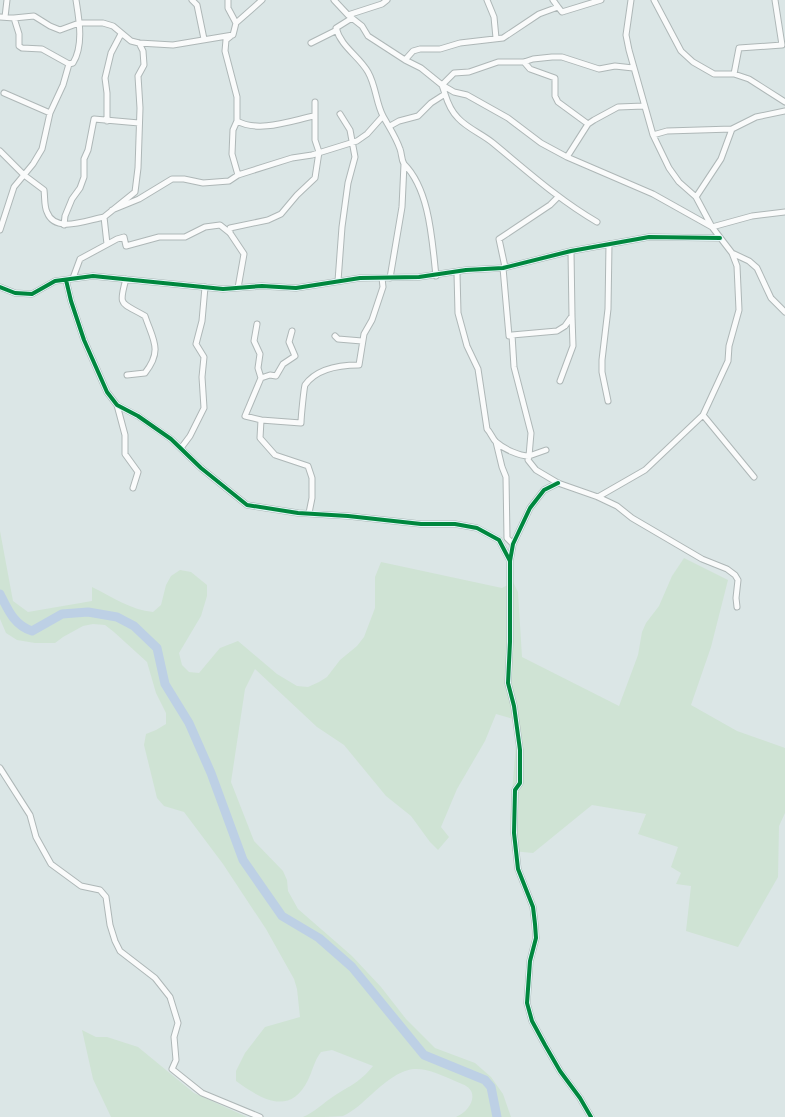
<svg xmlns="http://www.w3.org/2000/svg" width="785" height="1117" font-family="'DM Sans',sans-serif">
<rect width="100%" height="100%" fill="#dbe6e6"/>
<path fill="#cfe3d4" d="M0,531l13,70 15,11 64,-11v-14c20,10 39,23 61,25l8,-7 5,-20 5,-9 9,-6 11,2 16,13v11l-6,20 -22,37 3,12 7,7 10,1 21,-25 18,-7 39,33 20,12 11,1 11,-5 8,-5 13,-17 17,-14 7,-9 11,-29v-31l6,-15 121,26 11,-6 5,10 4,65 97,49 19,-51 4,-23 4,-9 13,-17 13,-30 12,-18 44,22 -17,67 -20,58 46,26 48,17v65l-6,13 -1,51 -40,70 -52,-16 5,-45 -15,-2 5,-11 -10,-6 7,-20 -40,-13 8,-20 -54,-9 -59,48 -21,-2 -2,-34 6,-73 -3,-25 -17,-5 -11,27 -28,48 -16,38 8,10 -11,13 -8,-8 -19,-26 -25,-20 -42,-51 -27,-18 -62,-58 -10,20 -14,93 23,59 29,30 4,9 1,11 10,18 54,47 29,31 25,32 29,29 40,15 16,14 12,17 8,23h-55c15,-6 25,-26 6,-33 -44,-19 -52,-24 -90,10 -9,8 -18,17 -29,22 -8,1 -30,1 -40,1 12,-5 20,-14 31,-21 17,-11 25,-13 39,-30l-41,-16 -11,2c-7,9 -8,18 -13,28 -18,37 -47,19 -72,1v-10l9,-18 20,-26 35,-10 -3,-28 -3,-10 -28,-50 -43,-65 -39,-52 -20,-6 -7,-8 -13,-53 2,-11 10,-4 10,-6v-11l-10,-20 -9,-31 -33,-30 -9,-7 -12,-1 -10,2 -20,11 -8,6h-20l-18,-3 -11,-7 -6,-14z
M82,1030l14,7h11l31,10 56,46 53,24h-136l-18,-38z"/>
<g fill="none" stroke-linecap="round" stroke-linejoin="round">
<path stroke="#bdd0e5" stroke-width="9" d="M0,594c8,16 14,31 32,37l30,-17 26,-2 29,5 17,9 23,22 8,36 24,39 22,50 32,87 39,56 37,22 33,29 72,88 61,25 6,7 6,30"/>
<defs>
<path id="street" d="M192,0l5,5 7,34
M228,0v8l8,15
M334,0l14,15 14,11 6,10 37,24 16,8 21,17 12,7 13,3 41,23 33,25 26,14 86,37 59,33 40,-11 33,-4
M487,0l7,17 2,21
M553,0l5,7
M631,0l-5,35 3,15 24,85 16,33 10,14 17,15 16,30 20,26 17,8 8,7 14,30 14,14
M654,0l27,51 12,11 21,12h20l15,5 36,23
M348,15l34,-11 5,-4
M0,17l14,1 20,-2 16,10 10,4 19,-7h24l10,3 18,15 8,2 34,2 60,-10 3,-12 26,-23
M5,17l2,-17
M14,18l5,16v12l3,2 20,1 27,15
M352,18l-16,10c5,19 23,28 32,44 8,14 8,31 15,44 6,11 13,21 17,33 2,5 1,10 4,15l-2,43 -12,71
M231,36l-5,4 -1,11 12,46v24l-4,9 -1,24 6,21
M311,43l26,-13
M405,60l8,-9 7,-2h20l20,-6 43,-5 36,-24 19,-7 4,5 39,-12
M524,62l6,7 25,9v18l3,6 30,22
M734,74l5,-26 43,-3 -7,-45
M4,93l46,20
M445,94c3,10 6,17 13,24 9,10 24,16 35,25 34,28 66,57 104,79
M107,121v-28l-2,-15 6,-25 10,-19
M237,121c22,12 53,0 77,-5
M390,126l9,-5 19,-5 13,-13 14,-9 -3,-9 12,-12 15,-1 29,-10h26l9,-3 19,-2h10l37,12 16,-3 18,2
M653,135l14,-4 65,-2 24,-12 29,-6
M0,151l24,24 20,15c1,7 0,16 3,22 8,22 40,8 57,5l3,27
M567,157l21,-33 6,-4 24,-13 26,-1
M404,164c26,26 28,77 32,112
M696,197l25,-38 11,-30
M112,210l27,-11 33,-20h12l19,4 26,-2 9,-6 54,-17 20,-3 45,-14 10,-7 16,-18
M104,217l31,-25 3,-24 2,-60 -2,-32 6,-11 -1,-14 -4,-8
M64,225l1,-9 7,-17 8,-11 4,-11v-18l4,-9 6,-31 45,4
M0,230l14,-43 19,-23 9,-15 8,-36 13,-28 6,-21 4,-1c11,-18 6,-44 3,-63
M230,233v-5l38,-8 13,-6 16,-19 18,-17 4,-26 -4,-12v-38
M505,267l-6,-28 51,-34 8,-8
M503,268l6,68 3,-1 2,32 17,66 -2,23 17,-6
M457,273l1,40 9,33 11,23 9,60c4,4 5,9 9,13 8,7 23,14 33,14l-1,4 8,10 22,13 40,14 19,9 15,12 70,41 25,10 8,6 3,5 -2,18 1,9
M73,278l7,-19 37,-20 7,-2 2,9 33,-9h26l20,-10 15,-2 10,8 14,21 -6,34
M126,279c-8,28 -5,23 19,37 8,24 18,34 0,57l-18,2
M66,280l5,21 13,39 23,52 10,13 21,11 33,23 30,29 46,37 51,8 50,3 73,8h34l22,4 22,12 11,21
M338,281l4,-54 6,-44 7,-26 -5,-27 -10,-16
M0,287l15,6 17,1 23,-13 38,-5 130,13 39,-3 34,2 64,-10 59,-1 47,-7 37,-2 68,-17 78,-14 71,1
M257,324l-3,17 6,13 -2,14 3,10 -16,38 16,4 -1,18 15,17 33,11 4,12v20l-3,15
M512,335l45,-4 8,-5 7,-10 -1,-65
M335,336l3,3 24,2
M261,378l9,-3 6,1 7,-12 12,-8 -6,-14 3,-11
M560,381l13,-35 -1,-30
M608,401l-6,-29v-12l6,-51 1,-65
M117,405l8,30v19l13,18 -5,16
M703,415l51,62
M261,420l40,3c0,-6 3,-35 4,-38 12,-17 35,-20 54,-20l5,-31 8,-14 11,-33 -1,-9
M496,442l6,25 4,10 1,61 6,6
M181,448l9,-12 14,-28 -2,-31 2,-20 -8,-13 6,-23 3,-34
M558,483l-14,7 -14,18 -17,36 -3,17v81l-2,41 6,23 6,44v33l-5,7 -1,43 4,36 15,38 2,17 1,14 -6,23 -3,42 5,18 13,24 15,26 20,27 11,19
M598,497l47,-27 58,-55 25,-54 1,-15 10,-36 -2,-44 -5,-13
M0,768l30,47 6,22 15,27 30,22 19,4 6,7 4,28 5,16 5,10 35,27 15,19 8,26 -4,14 2,23 -4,9 30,24 58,24"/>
</defs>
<use href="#street" stroke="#aeb7b7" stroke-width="7"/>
<use href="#street" stroke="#fafbfb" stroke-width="5"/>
<defs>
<path id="cycleway" d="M66,280l5,21 13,39 23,52 10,13 21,11 33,23 30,29 46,37 51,8 50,3 73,8h34l22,4 22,12 11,21
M0,287l15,6 17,1 23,-13 38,-5 130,13 39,-3 34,2 64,-10 59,-1 47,-7 37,-2 68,-17 78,-14 71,1
M558,483l-14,7 -14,18 -17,36 -3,17v81l-2,41 6,23 6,44v33l-5,7 -1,43 4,36 15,38 2,17 1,14 -6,23 -3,42 5,18 13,24 15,26 20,27 11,19"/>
</defs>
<use href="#cycleway" stroke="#e3f7f8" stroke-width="6"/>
<use href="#cycleway" stroke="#00873e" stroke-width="4"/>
</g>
</svg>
